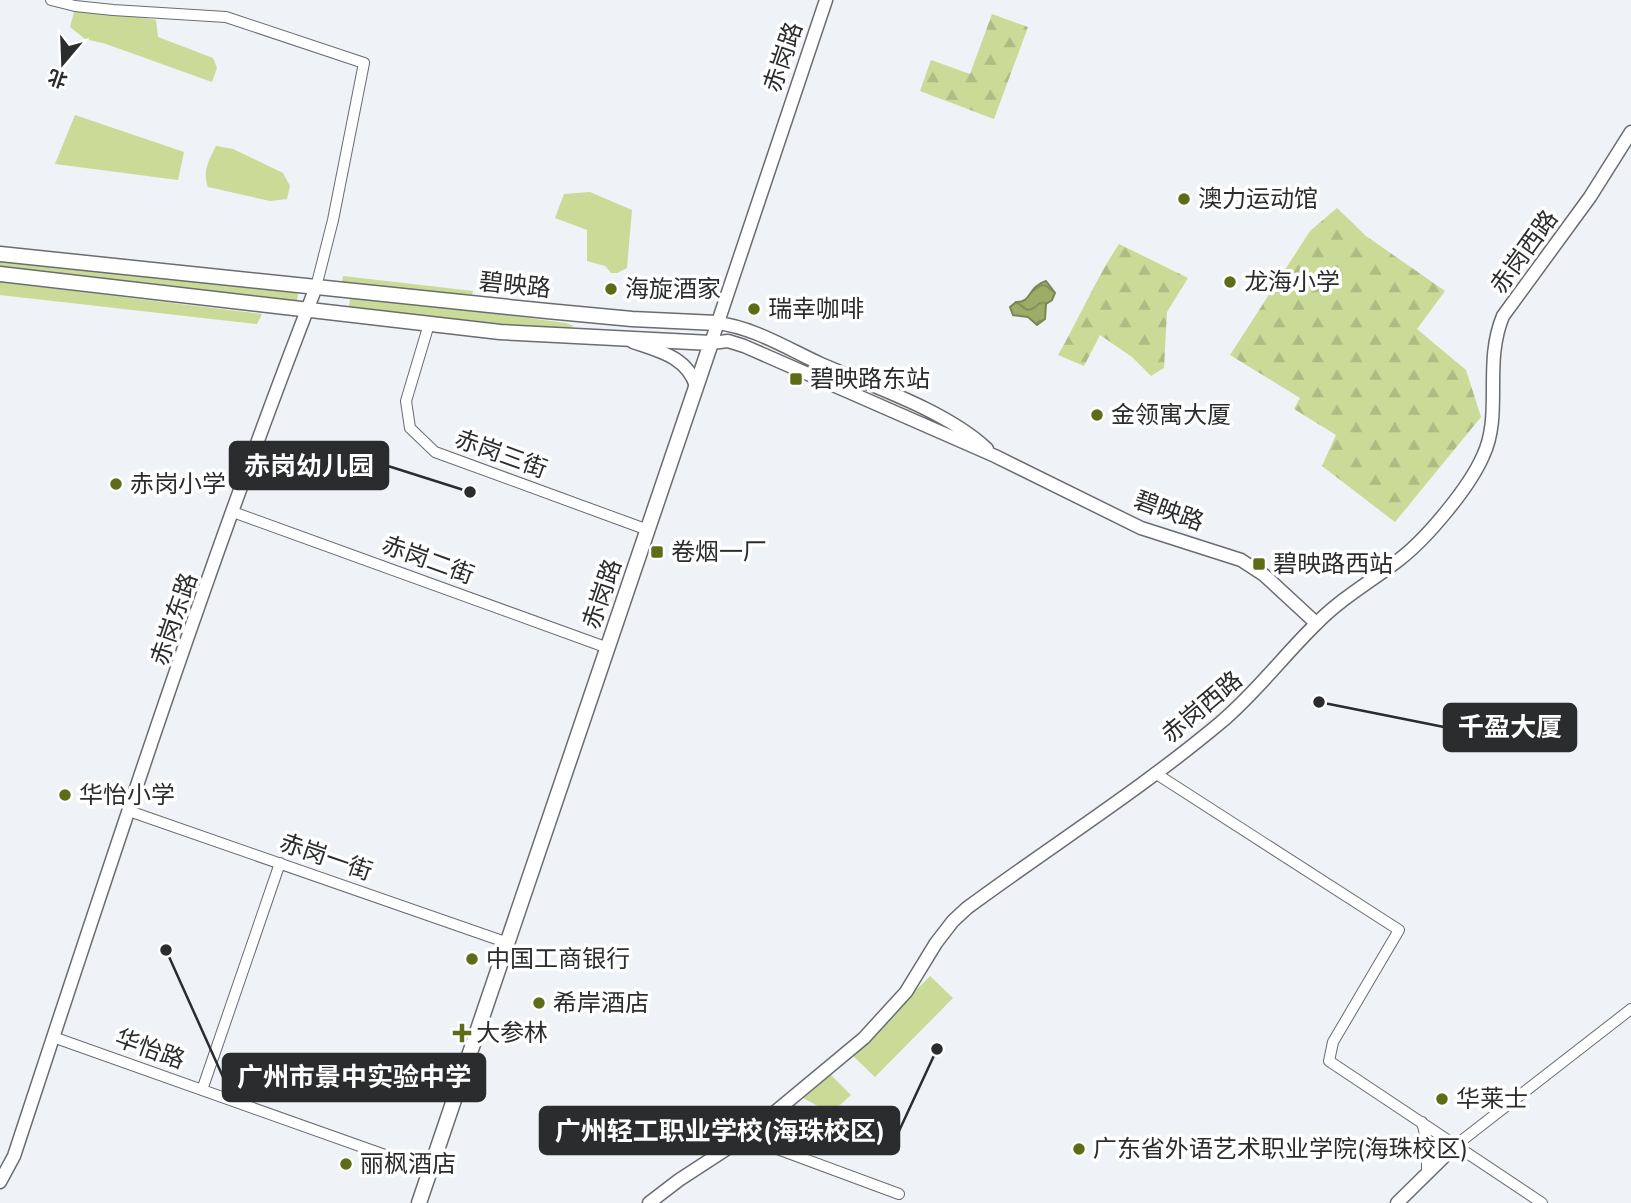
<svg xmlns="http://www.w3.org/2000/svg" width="1631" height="1203" font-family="'Nunito Sans','Noto Sans SC',sans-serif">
<defs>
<pattern id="forest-firs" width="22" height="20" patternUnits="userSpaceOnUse" patternTransform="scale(1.75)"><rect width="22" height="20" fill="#cada97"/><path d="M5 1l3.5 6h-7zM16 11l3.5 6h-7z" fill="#aebb82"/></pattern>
<pattern id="water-waves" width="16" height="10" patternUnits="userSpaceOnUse" patternTransform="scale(1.75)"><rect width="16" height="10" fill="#9dac67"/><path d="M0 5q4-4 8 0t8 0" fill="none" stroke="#808c55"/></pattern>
</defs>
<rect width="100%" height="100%" fill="#eff2f6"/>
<path fill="#cada97" d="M89,9l67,11 2,17 55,21 4,10 -5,14 -106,-38 -21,-5 -15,-12 4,-15z
M75,115l109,37 -6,28 -123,-16z
M216,146l17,3 50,24 7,13 -3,13 -17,2 -62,-14c-6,-16 1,-27 8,-41z
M590,192l42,18 -5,58 -10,5h-6l-6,-7 -18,-5v-31l-32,-12 9,-24z
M0,257l298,33 -1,15 -297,-34z
M343,276l130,15 -2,9 -130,-13z
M0,282l262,32 -5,10 -257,-29z
M351,294l215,29 8,3 -15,6 -211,-21z
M930,976l23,22 -78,79 -23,-22z
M830,1074l21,21 -20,18 -30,-16z
M792,1104l30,9 -6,22 -31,-9z"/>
<path fill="url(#forest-firs)" d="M992,14l36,13 -34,92 -74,-28 11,-31 39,14z
M1337,208l29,28 79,55 -28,38 49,41 15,47 -86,105 -73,-56 14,-31 -42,-26 6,-11 -70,-43 80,-124z
M1119,244l69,34 -21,34 -3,56 -13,8 -19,-19 -32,-22 -16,31 -26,-11c21,-36 37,-75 61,-111z"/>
<path fill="url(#water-waves)" stroke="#7b8656" stroke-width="2" d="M1046,281l9,12 -3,7 -6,4 -1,15 -8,6 -9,-8 -15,-2 -3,-8 6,-5c16,1 11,-15 30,-21z"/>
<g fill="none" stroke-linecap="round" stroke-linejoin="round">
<defs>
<path id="minor" d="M51,0l24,6 38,4 113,7 138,46 -31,157 -17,67
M429,324l-23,77 4,27 25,24 213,78
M233,512l375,136
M1155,773l244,157 -66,112 -4,19 213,142
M129,811l379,132
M53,1037l377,134
M202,1090l78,-227
M1422,1122l5,20v31
M745,1137l154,57
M1456,1145l175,-136"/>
<path id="tertiary" d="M826,0l-115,343 17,-2 16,5 251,110 146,72 100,32 23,15 52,48
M717,323c36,4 71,26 104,41 51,22 126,47 166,85
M633,342c26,9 54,15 63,44
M0,1182l14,-26c96,-291 191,-584 302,-869
M649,1203l30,-23 66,-43 119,-99 42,-46 30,-49 17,-22 14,-13c84,-62 173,-118 253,-185 36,-30 63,-67 96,-99 25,-26 56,-43 84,-65 27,-21 69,-71 83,-103 20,-42 0,-92 20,-140l87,-119 41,-65
M1397,1203l59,-58"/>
<path id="secondary" d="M0,254l547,57 85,8 85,4
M0,274l500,58 211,11 -292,860"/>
</defs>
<use href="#minor" stroke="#6a6c70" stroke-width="12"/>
<use href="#tertiary" stroke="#6a6c70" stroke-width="15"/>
<use href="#secondary" stroke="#6a6c70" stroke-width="17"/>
<use href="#minor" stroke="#fff" stroke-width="10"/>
<use href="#tertiary" stroke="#fff" stroke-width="12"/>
<use href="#secondary" stroke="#fff" stroke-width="14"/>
</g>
<g fill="#5e6c17" stroke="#fff" stroke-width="2.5">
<circle cx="1184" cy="199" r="7"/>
<circle cx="1230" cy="282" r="7"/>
<circle cx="611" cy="289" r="7"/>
<circle cx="754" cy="309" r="7"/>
<rect x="789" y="372" width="14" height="14" rx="3.5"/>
<circle cx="1097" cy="415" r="7"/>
<circle cx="116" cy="484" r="7"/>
<rect x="650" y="545" width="14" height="14" rx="3.5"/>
<rect x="1252" y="557" width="14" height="14" rx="3.5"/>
<circle cx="65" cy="795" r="7"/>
<circle cx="472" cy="959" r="7"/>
<circle cx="539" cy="1003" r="7"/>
<path d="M458.5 1022.5h7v7h7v7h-7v7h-7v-7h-7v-7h7z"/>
<circle cx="1442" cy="1099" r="7"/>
<circle cx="1079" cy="1149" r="7"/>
<circle cx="346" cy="1164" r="7"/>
</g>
<g text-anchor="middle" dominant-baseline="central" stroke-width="7" stroke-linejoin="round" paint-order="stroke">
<g font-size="24" fill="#2b2c2d" stroke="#fff">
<text transform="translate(783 57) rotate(-71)">赤岗路</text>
<text transform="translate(1524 252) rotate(-54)">赤岗西路</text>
<text transform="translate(515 285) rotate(6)">碧映路</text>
<text transform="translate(501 454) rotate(20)">赤岗三街</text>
<text transform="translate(1169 511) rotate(20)">碧映路</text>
<text transform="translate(428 560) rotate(20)">赤岗二街</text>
<text transform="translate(602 594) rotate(-71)">赤岗路</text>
<text transform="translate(174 619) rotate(-71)">赤岗东路</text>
<text transform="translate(1202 707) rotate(-40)">赤岗西路</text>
<text transform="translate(326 857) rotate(19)">赤岗一街</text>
<text transform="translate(150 1049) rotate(20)">华怡路</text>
</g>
<g font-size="24" fill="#2b2c2d" stroke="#fff" text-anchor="start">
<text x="1198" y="199">澳力运动馆</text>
<text x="1244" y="282">龙海小学</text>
<text x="625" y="289">海旋酒家</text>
<text x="768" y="309">瑞幸咖啡</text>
<text x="810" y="379">碧映路东站</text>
<text x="1111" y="415">金领寓大厦</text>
<text x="130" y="484">赤岗小学</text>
<text x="671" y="552">卷烟一厂</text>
<text x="1273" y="564">碧映路西站</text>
<text x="79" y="795">华怡小学</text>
<text x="486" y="959">中国工商银行</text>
<text x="553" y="1003">希岸酒店</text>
<text x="476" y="1033">大参林</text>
<text x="1456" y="1099">华莱士</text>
<text x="1093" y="1149">广东省外语艺术职业学院(海珠校区)</text>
<text x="360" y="1164">丽枫酒店</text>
</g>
</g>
<path fill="none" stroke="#2b2c2d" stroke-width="2.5" d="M470 492L388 466M1319 702L1444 727M166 950L223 1077M937 1049L899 1131"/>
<g fill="#2b2c2d" stroke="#fff" stroke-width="2.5">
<circle cx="470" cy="492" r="7"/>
<circle cx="1319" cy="702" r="7"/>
<circle cx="166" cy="950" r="7"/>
<circle cx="937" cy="1049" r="7"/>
</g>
<g fill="#2b2c2d" stroke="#2b2c2d" stroke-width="2.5">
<rect x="230" y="442" width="158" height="47" rx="7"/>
<rect x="1444" y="704" width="132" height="47" rx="7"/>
<rect x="223" y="1054" width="262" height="47" rx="7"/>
<rect x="540" y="1107" width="359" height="47" rx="7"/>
</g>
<g font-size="26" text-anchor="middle" font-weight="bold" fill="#fff">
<text x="309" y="475">赤岗幼儿园</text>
<text x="1510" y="736">千盈大厦</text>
<text x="354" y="1086">广州市景中实验中学</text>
<text x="720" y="1140">广州轻工职业学校(海珠校区)</text>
</g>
<g transform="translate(63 63) rotate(199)" stroke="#ffffff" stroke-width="5" paint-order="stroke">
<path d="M0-5L12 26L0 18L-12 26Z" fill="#2b2c2d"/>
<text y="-10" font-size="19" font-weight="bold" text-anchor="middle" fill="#2b2c2d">北</text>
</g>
</svg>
